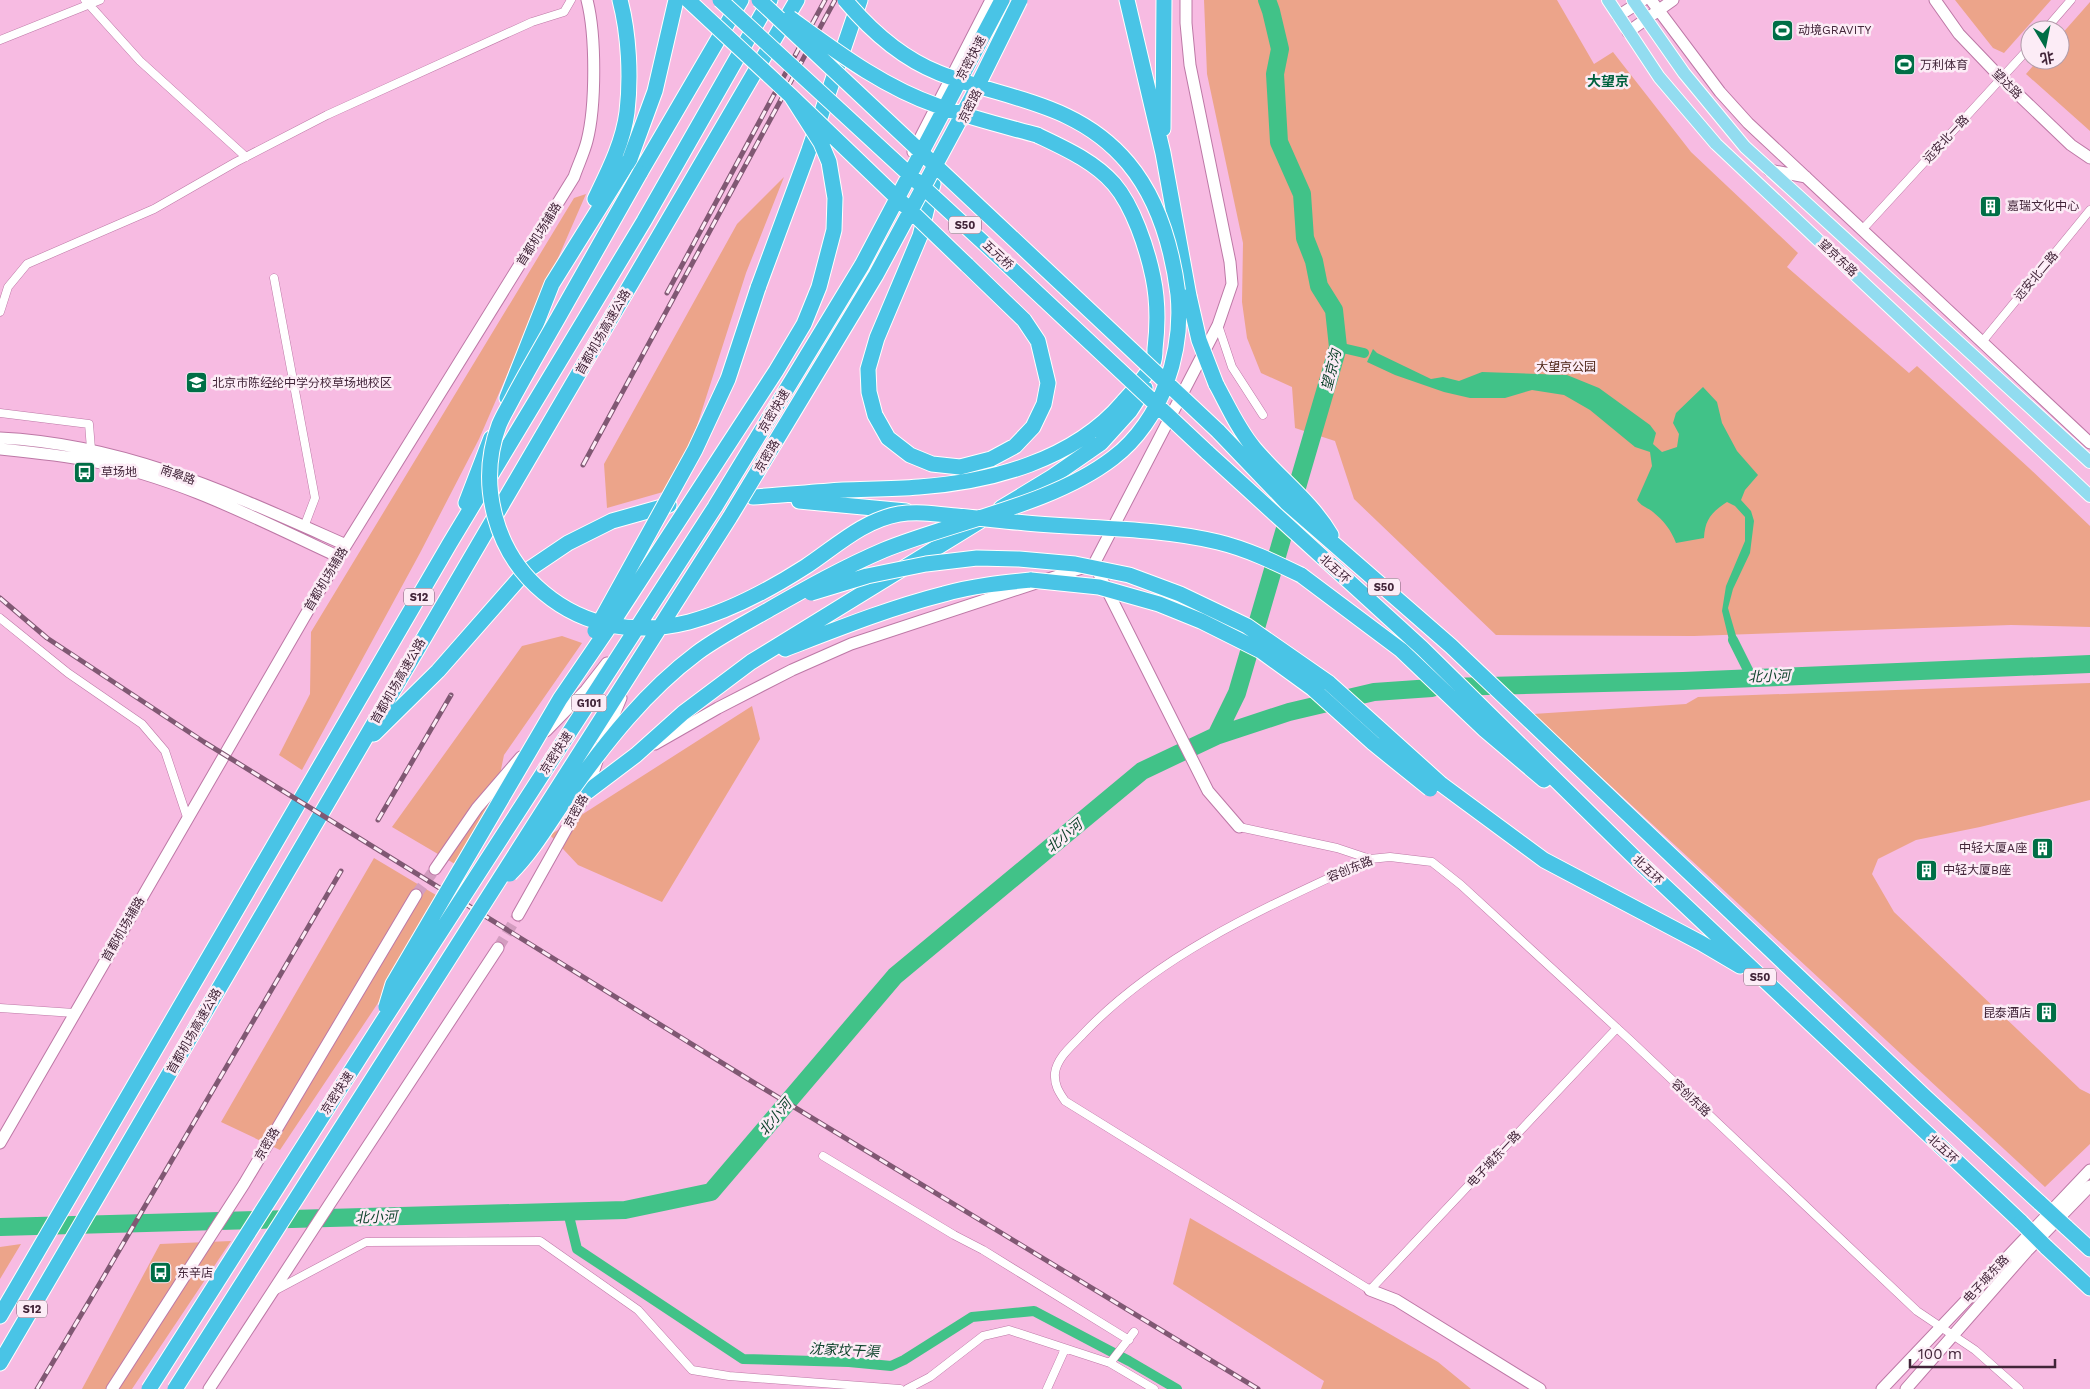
<svg xmlns="http://www.w3.org/2000/svg" width="2090" height="1389" font-family="'Work Sans','Noto Sans SC',sans-serif">
<rect width="100%" height="100%" fill="#f7bbe2"/>
<path fill="#eca48a" d="M1204,0h353l37,64 19,-12 78,100 107,101 -11,14 122,106 8,-7 112,102 61,58v101l-79,-2 -317,11 -198,-1 -142,-136 -19,-58 -40,-13 -3,-41 -31,-14 -14,-35 -5,-36 1,-59 -36,-169z
M1955,0h96l-47,53 -11,-5z
M2090,2v129l-64,-57 12,-14h22v-24z
M784,177l-38,96 -69,215 -70,20 -3,-44 133,-240z
M586,194l-107,245 -59,114 -118,217 -23,-15 31,-61 1,-62 263,-434z
M562,636l20,7 -78,112 -12,58 -32,54 -68,-40 130,-181z
M2090,683v117l-110,27 -64,13 -38,19 -6,15 22,38 186,177 10,5v50l-45,43 -512,-473 153,-10 12,-7z
M752,706l8,33 -98,163 -84,-37 -28,-30z
M374,858l72,43 -166,249 -59,-28z
M1190,1218l248,144 33,27h-150l3,-8 -151,-97z
M231,1241l-99,148h-50l78,-145z
M21,1244l-21,35v-32z"/>
<path fill="#41c288" d="M1373,349l4,4 54,26 12,-2 16,4 23,-9 85,3 32,13 51,37 6,8 -3,11 9,8 15,-5 2,-13 -6,-11 3,-10 27,-26 14,15 5,21 15,28 21,24 -13,15 -4,10 10,11 3,10 -4,32 -17,36 -5,19 9,31 -8,1 -7,-29 4,-25 19,-45v-24l-10,-11 -8,-4c-15,10 -22,17 -23,36l-28,5c-5,-13 -12,-22 -23,-31 -6,-5 -11,-5 -16,-12l15,-34 -2,-14 -15,-5 -45,-37 -26,-15 -32,-5 -27,8h-35l-26,-6 -49,-17 -28,-13z"/>
<g fill="none" stroke-linecap="round" stroke-linejoin="round">
<path stroke="#41c288" stroke-width="10" d="M1338,347l26,6
M1733,640l19,38
M568,1212l9,37 166,110 106,3 42,4 13,-6 68,-43 62,-6 95,50 48,28"/>
<path stroke="#41c288" stroke-width="18" d="M1448,687l235,-6 407,-17
M1216,736l21,-43 101,-346 -4,-37 -15,-24 -5,-25 -9,-23 -3,-44 -23,-52 -4,-68 5,-25 -9,-38 -4,-11
M0,1227l625,-17 86,-18 184,-216 247,-205 74,-35 73,-24 85,-20 58,-4"/>
<path stroke="#d39dc0" stroke-width="11" stroke-dasharray="11 5.5" stroke-linecap="butt" d="M416,895l19,-26
M498,948l20,-33"/>
<defs>
<path id="street" d="M85,0l55,61 106,96
M2045,30l26,-30
M0,40l100,-40
M1862,230l168,-183
M274,278l41,220 -11,29
M0,312l8,-25 19,-23 127,-55 82,-47 91,-47 205,-93 32,-10 7,-12
M1218,325l14,42 31,48
M1982,342l108,-132
M0,413l89,11 2,25 3,4
M0,618l68,55 74,51 23,27 22,66
M1239,827l98,21 33,11
M0,1008l74,5
M1617,1028l-247,262 -305,-189c-6,-9 -11,-16 -10,-28 2,-16 18,-28 28,-39 78,-82 186,-128 287,-175l20,-2 42,5 29,23 170,156 286,270 58,39 44,39
M823,1156l131,79 29,15 146,90
M276,1290l90,-48 174,-1 98,69 54,60 37,6 171,13
M1110,1363l24,-31
M907,1389l23,-12 53,-41 26,-6 101,33 44,26
M1047,1389l18,-40"/>
<path id="secondary" d="M1651,0l69,92 28,31 342,320
M1935,0l24,34 43,45 69,66 19,13
M1618,16l25,-16
M1628,32l45,-32
M913,152l78,-152
M1769,170l37,7
M0,438c126,6 233,57 346,107
M0,449c30,3 61,6 91,12 87,16 168,59 248,96
M1094,564l114,227 31,36
M546,731l40,-41 21,-27
M602,743l19,-45
M655,744l63,-36 74,-38 59,-26 243,-80 124,-239 14,-41 -2,-22 -40,-197 -4,-42v-23
M435,869l42,-61 44,-51
M518,915l69,-123 10,-31
M0,1143l346,-598 228,-368c4,-12 10,-24 13,-36 9,-35 9,-106 0,-141
M1370,1290l26,10 144,89
M112,1389l132,-205 172,-289
M209,1389c96,-147 192,-295 289,-441
M1882,1389l208,-219
M1906,1389l121,-138 63,-65"/>
<path id="primary" d="M1608,0l51,77 57,67 374,352
M1633,0l51,73 61,74 345,315"/>
<path id="highway" d="M1127,0l36,153 26,143
M1163,129l1,-129
M640,173l101,-173
M933,184l-13,52 -43,102 -9,31 1,23 6,23 13,23 22,17 22,9 28,3 31,-8 24,-13 18,-19 11,-23 4,-21 -10,-42 -14,-21 -57,-55
M595,199c13,-27 28,-56 32,-87 4,-35 2,-78 -7,-112
M758,288l51,-138 51,-150
M1216,384c12,22 22,45 38,64 25,30 57,53 77,87
M507,398l45,-114 78,-125 25,-68 21,-91
M1218,431l69,72 164,143 472,449 117,108
M1207,452l215,196 215,212 384,362
M753,497c30,-2 60,-5 90,-7 25,-1 51,-1 76,-3 72,-5 155,-27 204,-85 10,-11 23,-25 30,-39 2,-4 2,-10 2,-14 3,-25 3,-48 -2,-72 -6,-29 -20,-71 -39,-93 -20,-23 -50,-36 -77,-49
M799,501l107,10
M466,503l25,-65
M1001,508l51,-31 49,-34 29,-32 15,-23
M1301,575l100,75 84,80 59,50
M785,649c52,-20 104,-41 159,-55 28,-8 57,-11 87,-14
M374,734l64,-63 87,-99 43,-29 44,-22 57,-16
M1441,784l103,76 157,83 39,23
M587,792l49,-37 47,-42 68,-51 229,-141
M2066,1227l24,22
M2046,1247l44,41
M0,1316l450,-773 194,-322 126,-221
M0,1363l797,-1363"/>
</defs>
<use href="#street" stroke="#bd78a6" stroke-width="9"/>
<use href="#secondary" stroke="#bd78a6" stroke-width="13"/>
<use href="#primary" stroke="#fff" stroke-width="14"/>
<use href="#highway" stroke="#fff" stroke-width="17"/>
<use href="#street" stroke="#fff" stroke-width="8"/>
<use href="#secondary" stroke="#fff" stroke-width="11"/>
<use href="#primary" stroke="#92dcf0" stroke-width="12"/>
<use href="#highway" stroke="#49c4e6" stroke-width="15"/>
<defs>
<path id="rail" d="M667,293l158,-293
M583,465l252,-465
M0,598l47,40 157,104 544,337 510,310
M378,820l73,-125
M37,1389l63,-106 241,-412"/>
</defs>
<use href="#rail" stroke="#805873" stroke-width="5"/>
<use href="#rail" stroke="#fcecf6" stroke-width="3" stroke-dasharray="9" stroke-linecap="butt"/>
<defs>
<path id="highway-bridge" d="M688,0l103,96 176,169
M720,0l266,245 221,207
M759,0l459,431
M790,18c47,34 93,69 148,88 33,12 66,20 99,29
M640,173c-27,48 -55,97 -82,145 -15,26 -30,52 -44,78 -5,10 -11,19 -15,29 -22,59 -4,128 45,168 42,35 93,42 145,29 41,-11 80,-32 116,-55 29,-19 58,-47 94,-53 19,-3 38,0 57,2 24,2 47,5 70,7 64,6 129,4 192,19 29,7 56,20 83,33
M1189,296l10,44 17,44
M1031,580l68,7 60,17 42,17 60,30 51,37 61,55 57,46
M811,593l56,-17 59,-12 51,-6 42,1 56,5 54,11 51,19 67,32 82,57 112,101
M595,631l100,-181 33,-71 30,-91
M510,874c24,-24 40,-53 59,-80 37,-52 77,-103 128,-141 23,-17 49,-30 73,-44 37,-21 74,-42 114,-59 71,-29 168,-45 229,-92 24,-18 43,-46 53,-74 11,-30 15,-58 12,-90 -6,-47 -19,-94 -50,-131 -51,-61 -120,-63 -189,-90 -38,-15 -68,-42 -94,-73
M386,1007l7,-23 167,-285 58,-85 158,-243 28,-47 15,-37 15,-57 1,-32 -6,-36 -8,-19 -30,-47
M2040,1203l26,24
M2021,1222l25,25
M149,1389l232,-365 334,-517 147,-242 140,-265
M175,1389l555,-872 146,-242 96,-178 48,-97"/>
</defs>
<use href="#highway-bridge" stroke="#fff" stroke-width="17" stroke-linecap="butt"/>
<use href="#highway-bridge" stroke="#49c4e6" stroke-width="15"/>
</g>
<defs>
<symbol id="stadium-square" viewBox="-11 -11 22 22"><rect x="-9" y="-9" width="18" height="18" rx="4" fill="#006e46" stroke="#fcecf6"/><path d="M0-5a6.5 5 0 1 0 0 10a6.5 5 0 1 0 0-10ZM-3.5-1.8h7v3.6h-7Z" fill="#fff"/></symbol>
<symbol id="building-square" viewBox="-11 -11 22 22"><rect x="-9" y="-9" width="18" height="18" rx="4" fill="#006e46" stroke="#fcecf6"/><path d="M-4-6H4V6H1V3H-1V6H-4ZM-2.5-4.3h1.7v1.8h-1.7ZM.8-4.3h1.7v1.8H.8ZM-2.5-1h1.7V.8h-1.7ZM.8-1h1.7V.8H.8Z" fill="#fff"/></symbol>
<symbol id="school-square" viewBox="-11 -11 22 22"><rect x="-9" y="-9" width="18" height="18" rx="4" fill="#006e46" stroke="#fcecf6"/><path d="M0-5L7-2L0 1L-7-2ZM-4 1L0 2.5L4 1V4Q0 6-4 4Z" fill="#fff"/></symbol>
<symbol id="bus-square" viewBox="-11 -11 22 22"><rect x="-9" y="-9" width="18" height="18" rx="4" fill="#006e46" stroke="#fcecf6"/><path d="M-5-6H5V4H4V6H2V4H-2V6H-4V4H-5ZM-3.5-4V0h7V-4ZM-3.5 1.2v1.5H-2V1.2ZM2 1.2v1.5H3.5V1.2Z" fill="#fff"/></symbol>
</defs>
<g fill-rule="evenodd">
<use href="#stadium-square" x="1770" y="18" width="25" height="25"/>
<use href="#stadium-square" x="1892" y="52" width="25" height="25"/>
<use href="#building-square" x="1978" y="194" width="25" height="25"/>
<use href="#school-square" x="184" y="370" width="25" height="25"/>
<use href="#bus-square" x="72" y="460" width="25" height="25"/>
<use href="#building-square" x="2030" y="836" width="25" height="25"/>
<use href="#building-square" x="1914" y="858" width="25" height="25"/>
<use href="#building-square" x="2034" y="1000" width="25" height="25"/>
<use href="#bus-square" x="148" y="1260" width="25" height="25"/>
</g>
<g text-anchor="middle" dominant-baseline="central" stroke-width="5" stroke-linejoin="round" paint-order="stroke">
<g fill="#fcecf6" stroke="#796071" stroke-width="1">
<rect x="949" y="216.5" width="32" height="17" rx="4"/>
<rect x="1368" y="578.5" width="32" height="17" rx="4"/>
<rect x="404" y="588.5" width="30" height="17" rx="4"/>
<rect x="571.5" y="694.5" width="35" height="17" rx="4"/>
<rect x="1744" y="968.5" width="32" height="17" rx="4"/>
<rect x="17" y="1300.5" width="30" height="17" rx="4"/>
</g>
<g font-size="11" font-weight="bold" fill="#412438">
<text x="965" y="225">S50</text>
<text x="1384" y="587">S50</text>
<text x="419" y="597">S12</text>
<text x="589" y="703">G101</text>
<text x="1760" y="977">S50</text>
<text x="32" y="1309">S12</text>
</g>
<g font-size="12" fill="#412438" stroke="#fcecf6" text-anchor="start">
<text x="1798" y="30">动境GRAVITY</text>
<text x="1920" y="65">万利体育</text>
<text x="2007" y="206">嘉瑞文化中心</text>
<text x="212" y="383">北京市陈经纶中学分校草场地校区</text>
<text x="101" y="472">草场地</text>
<text x="2027" y="848" text-anchor="end">中轻大厦A座</text>
<text x="1943" y="870">中轻大厦B座</text>
<text x="2031" y="1013" text-anchor="end">昆泰酒店</text>
<text x="177" y="1273">东辛店</text>
</g>
<g font-size="12" fill="#412438" stroke="#fcecf6">
<text transform="translate(971 58) rotate(-62)">京密快速</text>
<text transform="translate(2007 84) rotate(45)">望达路</text>
<text transform="translate(970 106) rotate(-63)">京密路</text>
<text transform="translate(1946 139) rotate(-47)">远安北一路</text>
<text transform="translate(539 234) rotate(-58)">首都机场辅路</text>
<text transform="translate(998 255) rotate(43)">五元桥</text>
<text transform="translate(1838 258) rotate(43)">望京东路</text>
<text transform="translate(2036 276) rotate(-50)">远安北二路</text>
<text transform="translate(603 332) rotate(-60)">首都机场高速公路</text>
<text transform="translate(774 411) rotate(-59)">京密快速</text>
<text transform="translate(767 456) rotate(-59)">京密路</text>
<text transform="translate(178 475) rotate(19)">南皋路</text>
<text transform="translate(1335 569) rotate(42)">北五环</text>
<text transform="translate(326 579) rotate(-59)">首都机场辅路</text>
<text transform="translate(398 681) rotate(-60)">首都机场高速公路</text>
<text transform="translate(556 753) rotate(-57)">京密快速</text>
<text transform="translate(576 811) rotate(-61)">京密路</text>
<text transform="translate(1350 869) rotate(-22)">容创东路</text>
<text transform="translate(1648 870) rotate(44)">北五环</text>
<text transform="translate(123 929) rotate(-60)">首都机场辅路</text>
<text transform="translate(194 1031) rotate(-60)">首都机场高速公路</text>
<text transform="translate(337 1093) rotate(-57)">京密快速</text>
<text transform="translate(1691 1098) rotate(43)">容创东路</text>
<text transform="translate(267 1144) rotate(-59)">京密路</text>
<text transform="translate(1943 1149) rotate(43)">北五环</text>
<text transform="translate(1494 1159) rotate(-47)">电子城东一路</text>
<text transform="translate(1986 1279) rotate(-47)">电子城东路</text>
</g>
<g font-size="12" fill="#461c0d" stroke="#fcecf6">
<text x="1566" y="367">大望京公园</text>
</g>
<g font-size="14" font-weight="bold" fill="#00623e" stroke="#fcecf6">
<text x="1608" y="81">大望京</text>
</g>
<g font-size="14" font-style="italic" fill="#10442d" stroke="#fcecf6">
<text transform="translate(1331 370) rotate(-76)">望京沟</text>
<text transform="translate(1769 676) rotate(-2)">北小河</text>
<text transform="translate(1064 836) rotate(-40)">北小河</text>
<text transform="translate(775 1117) rotate(-50)">北小河</text>
<text transform="translate(376 1217) rotate(-2)">北小河</text>
<text transform="translate(844 1350) rotate(3)">沈家坟干渠</text>
</g>
</g>
<g transform="translate(2045 45) rotate(170)"><circle r="24" fill="#fcecf6" stroke="#b19caa"/>
<path d="M0-4L9 19L0 12L-9 19Z" fill="#006e46"/>
<text y="-8" font-size="14" font-weight="bold" text-anchor="middle" fill="#412438">北</text>
</g>
<path d="M1910 1359v8h145v-8" fill="none" stroke="#412438" stroke-width="2.5"/>
<text x="1918" y="1359" font-size="15" fill="#412438" stroke="#fcecf6" stroke-width="4" paint-order="stroke">100 m</text>
</svg>
